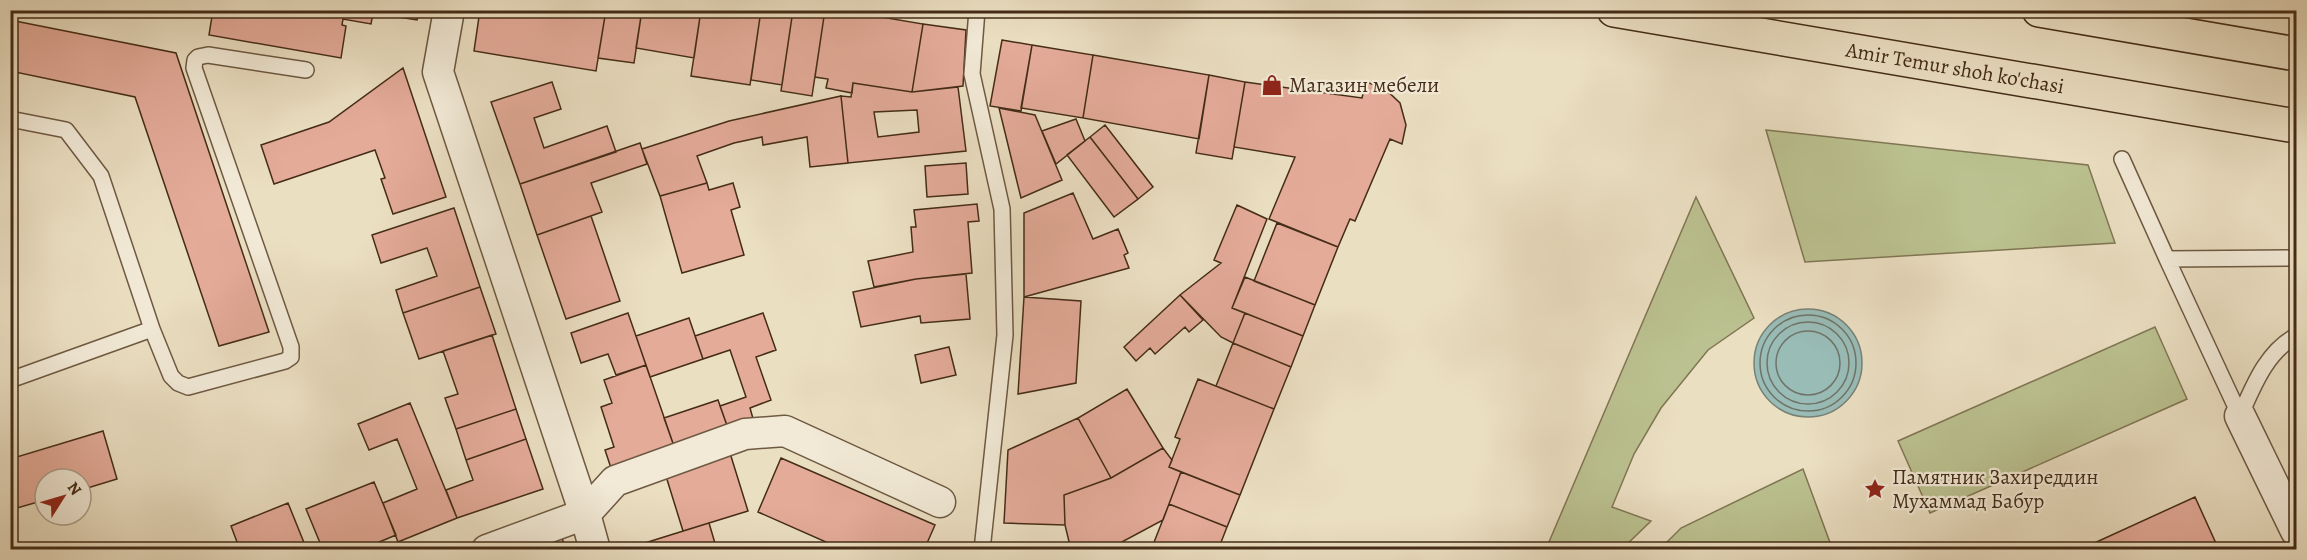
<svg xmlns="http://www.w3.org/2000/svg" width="2307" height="560" font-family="Alegreya,serif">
<rect width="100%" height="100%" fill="#ebdfc2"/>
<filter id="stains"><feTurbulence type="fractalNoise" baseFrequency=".00333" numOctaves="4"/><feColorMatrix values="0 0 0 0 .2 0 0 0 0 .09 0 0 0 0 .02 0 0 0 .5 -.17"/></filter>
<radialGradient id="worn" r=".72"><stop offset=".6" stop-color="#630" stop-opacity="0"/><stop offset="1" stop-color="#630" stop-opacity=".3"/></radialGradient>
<path fill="#bbc190" stroke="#807654" stroke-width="1.5" d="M1766,130l322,35 27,78 -310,19z
M1696,197l58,121 -46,32 -47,58 -27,46 -22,53 39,14 -29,28h-76z
M2155,327l32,72 -257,114 -32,-72z
M1803,469l29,79 -4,2 -168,-1 21,-21z"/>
<path fill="#99bcb7" stroke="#778277" stroke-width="1.5" d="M1754 363a54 54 0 1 1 108 0a54 54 0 1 1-108 0Z"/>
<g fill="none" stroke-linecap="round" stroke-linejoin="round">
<path stroke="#6e7467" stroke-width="1.5" d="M1760 363a48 48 0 1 1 96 0a48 48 0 1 1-96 0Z
M1767 363a41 41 0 1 1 82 0a41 41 0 1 1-82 0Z
M1776 363a32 32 0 1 1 64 0a32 32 0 1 1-64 0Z"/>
</g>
<path fill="#e4ab99" stroke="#442c17" stroke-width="1.5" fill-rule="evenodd" d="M213,10h214l-1,4 -7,-2 -2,8 -44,-7 -2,11 -28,-5 -1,6 4,1 -5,32 -132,-23z
M480,10h126l-10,61 -122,-20z
M606,10h36l-8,53 -36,-5z
M642,10h59l-7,48 -58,-10z
M701,10h60l-11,75 -59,-9z
M761,10h32l-11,75 -31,-5z
M793,10h32l-13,86 -31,-5z
M825,10h15l83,14 -11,68 -59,-9 -1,10 -26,-5 2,-9 -13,-2z
M10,20l166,33 93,279 -50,14 -84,-249 -125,-26z
M923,24l43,6 -3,56 -51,6z
M1002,40l30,5 -11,66 -31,-5z
M1032,45l61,10 -10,63 -62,-10z
M1093,55l116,20 -10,64 -116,-21z
M403,68l43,129 -53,17 -12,-35 4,-1 -10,-28 -101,34 -13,-39 68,-23z
M1209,75l36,7 -13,77 -36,-6z
M552,82l9,27 -27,9 10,30 63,-22 9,26 -96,32 -29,-82z
M1245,82l117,16 4,-16 18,6 16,15 6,22 -4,19 -12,-5 -35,82 -5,-2 -12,28 -69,-28 26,-62 -61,-10z
M853,83l59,9 46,-5 8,64 -118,12 -7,-67 10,1zM917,110l2,22 -41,5 -4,-25z
M841,96l7,67 -38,4 -3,-30 -44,8 -1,-8 -28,6 -37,13 10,27 -47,13 -18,-47 87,-28z
M999,108l36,7 27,65 -41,18z
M1076,119l9,22 -29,23 -14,-33z
M1105,125l48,62 -15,12 -48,-62z
M1090,137l48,62 -24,18 -47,-62z
M640,143l7,21 -56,19 11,29 -65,23 -17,-51z
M966,163l2,31 -41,3 -2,-31z
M707,183l2,7 24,-7 7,24 -9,3 13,45 -62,18 -22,-77z
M1073,193l20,46 25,-10 10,24 -4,2 5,13 -105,29v-84z
M977,204l2,17 -11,1 4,51 -56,6 -42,8 -6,-26 45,-9 -2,-25h5l-2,-17z
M1237,205l30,14 -35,89 13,5 -12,30 -12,-6 -41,-42 41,-32 -7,-3z
M454,208l26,79 -77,26 -7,-23 41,-14 -10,-28 -46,15 -9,-28z
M591,216l29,85 -54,18 -29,-84z
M1277,223l61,24 -23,58 -61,-24z
M966,274l4,45 -49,4 -1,-7 -59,11 -8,-35 63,-13z
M1245,277l70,28 -12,31 -71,-28z
M480,287l16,47 -77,25 -16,-46z
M1180,295l23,25 -14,12 -4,-5 -30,27 -5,-6 -14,13 -12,-14z
M1024,297l57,4 -5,82 -58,11z
M628,313l18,52 -30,10 -8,-21 -27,9 -10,-30z
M763,313l13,37 -20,7 15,43 -21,8 4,14 -25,9 -9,-25 26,-9 -16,-47 -27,9 -8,-23z
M1245,313l58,23 -12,31 -58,-24z
M689,318l14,41 -53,18 -14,-41z
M492,335l24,74 -60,20 -11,-31 13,-4 -15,-43z
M1233,343l58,24 -17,42 -58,-23z
M949,347l7,28 -35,8 -6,-28z
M646,365l29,84 -63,22 -7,-21 9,-3 -13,-40 11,-4 -8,-23z
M1198,379l76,30 -34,86 -71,-28 11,-28 -5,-2z
M1127,389l36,59 -52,30 -33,-60z
M718,400l11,31 -54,18 -11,-31z
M410,403l47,115 -59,24 -15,-39 34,-14 -20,-50 -28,11 -11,-26z
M516,409l10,30 -60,21 -10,-31z
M1078,418l33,60 -47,17 1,30 -61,-2 4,-73z
M103,431l14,48 -36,11v-11h-36v21l-35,10v-51z
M526,439l17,50 -86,29 -11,-28 27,-10 -7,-20z
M1163,448l9,12 -3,7 12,5 -18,48 -56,30h-36l-6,-25 -1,-30 47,-17z
M730,453l18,58 -65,20 -18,-58z
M781,458l154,67 -11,25h-80l-86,-38z
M1181,472l59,23 -13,32 -58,-23z
M374,482l22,53 -36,15h-37l-17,-41z
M2195,497l24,53h-140z
M288,503l19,47h-67l-9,-24z
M1169,504l58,23 -9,23h-67z
M709,523l8,27h-81l-1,-4z
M562,538l4,12h-34z"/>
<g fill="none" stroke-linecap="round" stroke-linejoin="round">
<defs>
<path id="service" d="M977,10l-5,64 30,135 3,126 -23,215
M10,119l56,11 35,46 51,153 19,47 7,7 10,4 97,-26 6,-4v-10l-97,-279 1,-8 3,-3 10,-2 98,15
M2122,159l45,100
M10,380l142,-51
M2240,416l-73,-157 129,-1
M2240,416c13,-29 26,-64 56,-80"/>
<path id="minor" d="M449,10l-11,62 147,442 10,36
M2240,416l56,115
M487,550l98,-36 30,-33 130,-47 40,-3 155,71"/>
<g id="primary">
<path id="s1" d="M1614,10l682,116"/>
<path d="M2039,10l257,44"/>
</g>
</defs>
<use href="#service" stroke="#6e5942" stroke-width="18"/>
<use href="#minor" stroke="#6e5942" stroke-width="33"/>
<use href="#primary" stroke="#442c17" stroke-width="36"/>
<use href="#service" stroke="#f2ead7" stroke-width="15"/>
<use href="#minor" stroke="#f2ead7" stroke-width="30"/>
<use href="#primary" stroke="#ebdfc2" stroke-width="33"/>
</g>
<defs>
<symbol id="shop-bare" viewBox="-9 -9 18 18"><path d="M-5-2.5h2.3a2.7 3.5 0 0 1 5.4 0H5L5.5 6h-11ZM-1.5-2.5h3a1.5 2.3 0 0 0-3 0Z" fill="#8f2418" stroke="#f2ead7" stroke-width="2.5" paint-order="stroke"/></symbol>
<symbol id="sight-bare" viewBox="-9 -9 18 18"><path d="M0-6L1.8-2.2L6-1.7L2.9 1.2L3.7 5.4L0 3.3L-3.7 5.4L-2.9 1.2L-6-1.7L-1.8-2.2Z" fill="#8f2418" stroke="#f2ead7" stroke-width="2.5" paint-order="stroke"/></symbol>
</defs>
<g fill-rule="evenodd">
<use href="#shop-bare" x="1257" y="70" width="30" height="30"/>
<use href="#sight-bare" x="1860" y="474" width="30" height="30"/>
</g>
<g text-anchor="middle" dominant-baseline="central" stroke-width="4.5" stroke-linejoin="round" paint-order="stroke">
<g font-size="21" fill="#442c17" stroke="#f2ead7">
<text stroke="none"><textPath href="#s1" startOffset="346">Amir Temur shoh ko'chasi</textPath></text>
</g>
<g font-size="21" fill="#442c17" stroke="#f2ead7" text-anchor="start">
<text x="1289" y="85">Магазин мебели</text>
<text x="1892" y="477">Памятник Захиреддин<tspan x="1892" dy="24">Мухаммад Бабур</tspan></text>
</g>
</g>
<rect width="2307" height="560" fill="none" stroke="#ebdfc2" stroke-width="36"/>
<rect x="12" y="12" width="2283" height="536" fill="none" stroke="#442c17" stroke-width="3"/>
<rect x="18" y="18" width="2271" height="524" fill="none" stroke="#442c17" stroke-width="1.5"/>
<g transform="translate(63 497) rotate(53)"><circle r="28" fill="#f2ead7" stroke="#ac9e8a" stroke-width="1.5"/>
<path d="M0-4.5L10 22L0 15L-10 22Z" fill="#8f2418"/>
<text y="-9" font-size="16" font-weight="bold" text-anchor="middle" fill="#442c17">N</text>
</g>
<rect width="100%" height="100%" filter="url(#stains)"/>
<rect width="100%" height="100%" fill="url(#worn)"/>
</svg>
